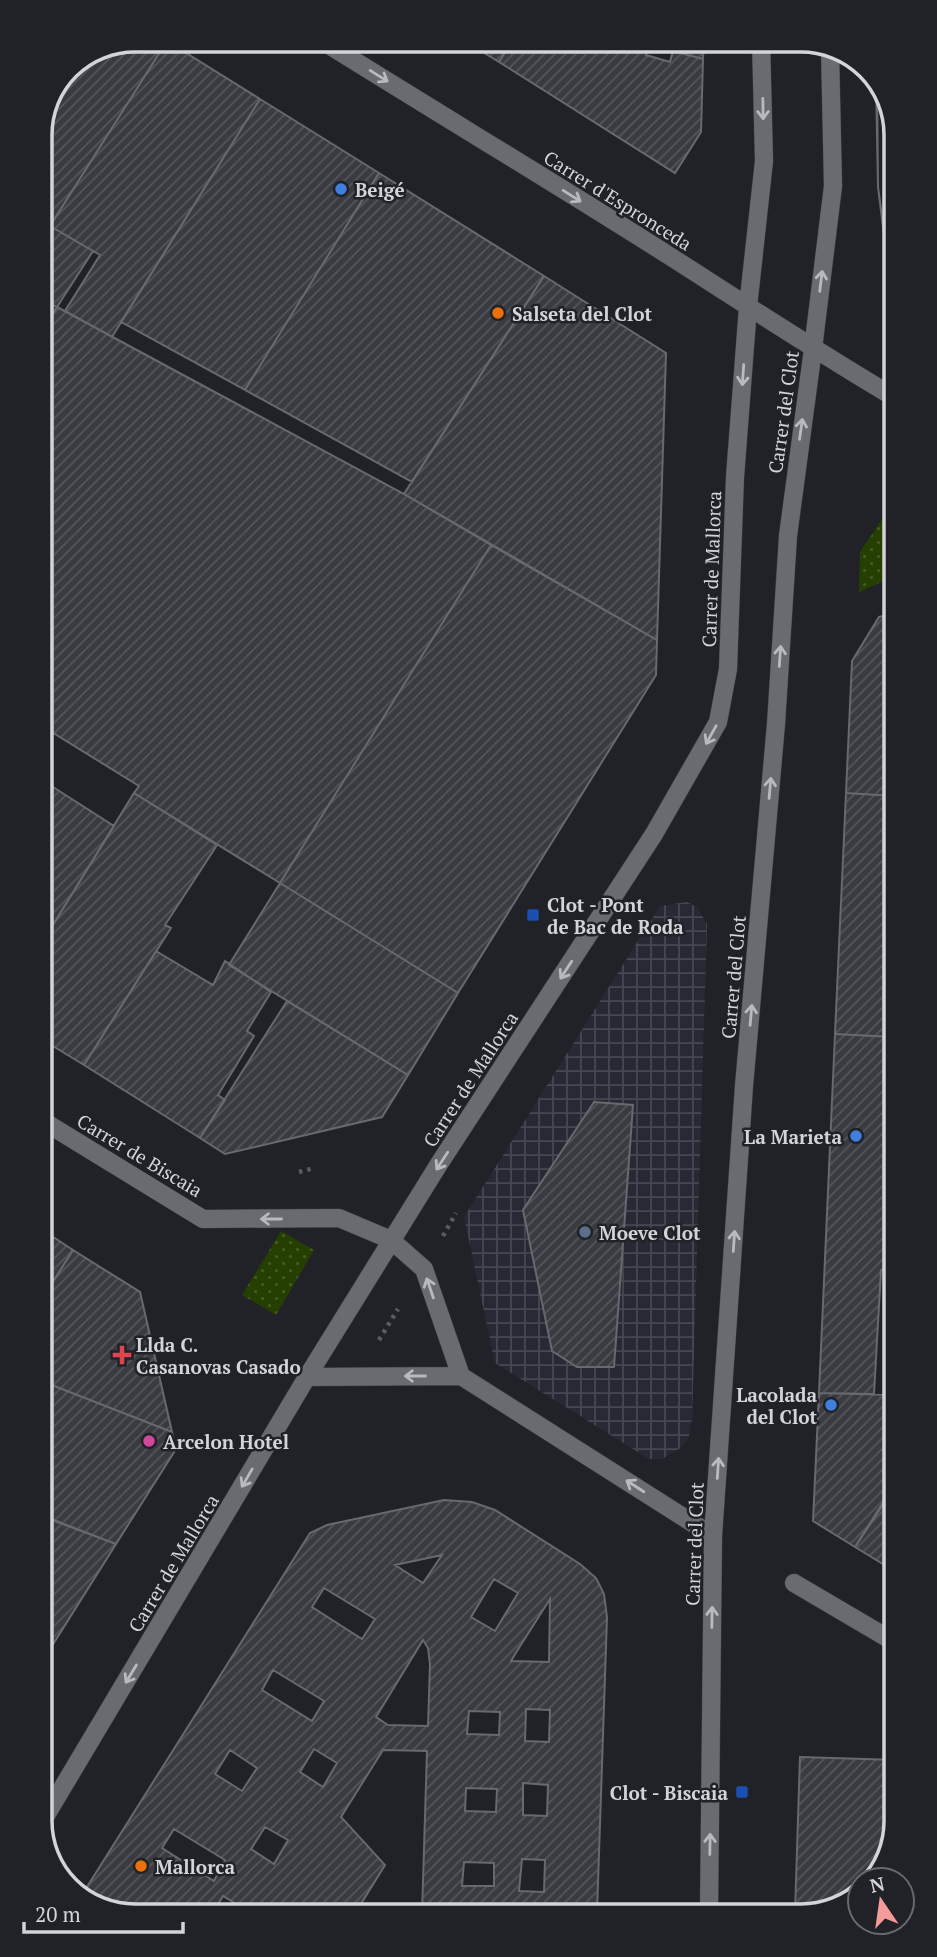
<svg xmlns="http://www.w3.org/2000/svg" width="937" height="1957" font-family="'PT Serif',serif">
<defs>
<pattern id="industrial-grid" width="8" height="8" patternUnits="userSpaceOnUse" patternTransform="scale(1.75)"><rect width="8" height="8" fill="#272a34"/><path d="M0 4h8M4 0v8" fill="none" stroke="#454851"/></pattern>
<pattern id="garden-dots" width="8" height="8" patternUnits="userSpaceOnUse" patternTransform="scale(1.75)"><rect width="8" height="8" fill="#253f00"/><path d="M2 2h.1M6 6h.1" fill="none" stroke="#445a24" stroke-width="1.8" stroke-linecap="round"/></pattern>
<pattern id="building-hatch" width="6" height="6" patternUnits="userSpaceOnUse" patternTransform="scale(1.75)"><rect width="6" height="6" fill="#393b40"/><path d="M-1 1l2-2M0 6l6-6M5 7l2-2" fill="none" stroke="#55565b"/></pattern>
</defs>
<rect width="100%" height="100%" fill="#202227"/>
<path fill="url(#industrial-grid)" d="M687,902l10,5 10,17 -15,495 -3,17 -7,11 -20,12h-13l-154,-96 -31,-146 196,-311z"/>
<path fill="url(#garden-dots)" d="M893,503v74l-34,15 1,-40z
M281,1231l33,19 -38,65 -34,-20z"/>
<path fill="url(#building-hatch)" stroke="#66696e" stroke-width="2" fill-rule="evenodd" d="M136,40l31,1 -117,185 43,25 -36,56 -16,-9 -1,-168 28,-62z
M463,40h50l-14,22z
M513,40h117l19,5 -3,10 24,7 3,-11 30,8 -2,73 -26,41 -176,-111z
M630,40h74l-1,19 -30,-8z
M167,41l93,58 -148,238 -47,-26 35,-56 -50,-29z
M876,83l16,22v171h-3l-11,-89z
M877,85l15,20v170l-2,1 -12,-89z
M260,99l119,74 -134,217 -124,-68z
M379,173l165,103 -132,206 -167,-92z
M544,276l122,77 -9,287 -253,-146z
M41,298l16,9 -16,25z
M57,307l347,187 87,51 -211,338 -146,-90 5,-7 -97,-60 -1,-394z
M491,545l166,95 -1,35 -198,318 -178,-110z
M893,614l1,182 -48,-3 6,-132 27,-44z
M42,780l72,46 -71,115z
M134,793l83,52 -52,80 6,3 -87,137 -41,-25v-99z
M846,793l48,3v241l-59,-3z
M280,883l178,110 -50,82 -179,-110z
M156,951l57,34 12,-24 46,31 -24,39 7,5 -36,59 7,5 -25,38 -116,-73z
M287,1001l121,74 -26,42 -157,37 -25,-16z
M835,1034l56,3v10h3l1,223h-14l-7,124 -55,-1z
M594,1102l39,3 -19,262h-37l-25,-16 -29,-141z
M44,1231l29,19 -29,46z
M73,1250l67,42 32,140 -128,-50v-86z
M44,1382l128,50 4,17 -60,95 -72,-27z
M819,1393l76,2v60l-3,2 -2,13h6v15l-41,62 -42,-26z
M894,1485h2v87l-41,-25z
M444,1500l28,2 23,8 85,54 16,14 8,16 3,23 -10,296 -175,1 5,-163 -44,-1 -42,67 44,48 -31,50 -112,1 4,-6 -23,-14 -12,20 -82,1 -49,-19 230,-365 17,-8zM442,1555l-19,28 -28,-18zM494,1579l24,14 -23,38 -24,-14zM324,1588l51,31 -13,20 -50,-32zM550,1599l-1,63 -38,-1 6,-10zM423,1640l5,8 2,16 -2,62 -40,-1 -12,-8zM273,1670l51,31 -12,20 -50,-31zM526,1709l24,1 -1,32 -24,-1zM469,1711l31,1 -1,23 -32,-1zM314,1749l23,14 -14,24 -23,-15zM230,1750l27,18 -15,23 -27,-17zM523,1783l25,2 -1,31 -24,-1zM466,1788l31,1 -1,23 -31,-1zM265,1827l23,13 -14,24 -23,-15zM174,1829l51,31 -11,21 -52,-33zM522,1859l23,1 -1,32 -25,-1zM464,1862l30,1v23h-32z
M46,1517l70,27 -71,113 -1,-137z
M800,1757l96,3 1,67 -20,52 -17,1v12l-28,20h-37z"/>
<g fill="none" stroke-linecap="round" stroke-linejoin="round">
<defs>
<path id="pedestrian" d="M794,1583l102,60"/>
<path id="minor" d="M321,40c115,72 232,142 347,215 75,48 148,96 224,141
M43,1121l160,98 136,-1 52,22 33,29 37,107
M307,1377l154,-1 252,160
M709,1912l4,-376 31,-450 32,-362 12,-188 25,-187"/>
<path id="tertiary" d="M813,349l20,-163 -3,-137
M45,1817l262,-440 132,-213 215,-330 64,-112 10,-53 7,-192 13,-170 16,-146 -3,-121"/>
</defs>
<use href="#pedestrian" stroke="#3e3f43" stroke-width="19"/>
<use href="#minor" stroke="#3e3f43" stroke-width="19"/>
<use href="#tertiary" stroke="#3e3f43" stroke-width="19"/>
<path stroke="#5a5c60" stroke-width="4.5" stroke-dasharray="3.5 5" stroke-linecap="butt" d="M888,331h4
M299,1172l15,-4
M443,1236l13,-23
M379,1340l19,-31
M53,1862l6,-10"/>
<use href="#pedestrian" stroke="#696b71" stroke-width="18"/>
<use href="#minor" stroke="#696b71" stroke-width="18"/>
<use href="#tertiary" stroke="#696b71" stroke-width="18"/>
</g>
<defs><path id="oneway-shaft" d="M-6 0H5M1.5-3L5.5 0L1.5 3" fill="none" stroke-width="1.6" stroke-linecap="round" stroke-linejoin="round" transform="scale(1.75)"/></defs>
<g stroke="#b8babe">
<use href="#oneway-shaft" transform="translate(379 76) rotate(32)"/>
<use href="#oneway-shaft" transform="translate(763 109) rotate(89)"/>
<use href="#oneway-shaft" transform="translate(572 196) rotate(32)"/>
<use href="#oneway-shaft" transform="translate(821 281) rotate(-83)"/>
<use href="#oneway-shaft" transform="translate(743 375) rotate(94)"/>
<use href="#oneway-shaft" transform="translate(801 429) rotate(-82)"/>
<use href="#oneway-shaft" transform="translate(780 656) rotate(-86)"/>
<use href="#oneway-shaft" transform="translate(711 735) rotate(119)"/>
<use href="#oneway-shaft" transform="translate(770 788) rotate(-85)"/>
<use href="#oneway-shaft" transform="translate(566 970) rotate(123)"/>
<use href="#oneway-shaft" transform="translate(751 1015) rotate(-85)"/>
<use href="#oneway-shaft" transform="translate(442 1161) rotate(123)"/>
<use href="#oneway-shaft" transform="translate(271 1219) rotate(180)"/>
<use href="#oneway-shaft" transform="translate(734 1241) rotate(-86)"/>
<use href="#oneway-shaft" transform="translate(430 1288) rotate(-109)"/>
<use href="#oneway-shaft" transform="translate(415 1376) rotate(180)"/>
<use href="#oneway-shaft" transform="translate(718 1468) rotate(-86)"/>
<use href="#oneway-shaft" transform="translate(247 1478) rotate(120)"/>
<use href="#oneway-shaft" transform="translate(635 1486) rotate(-147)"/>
<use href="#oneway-shaft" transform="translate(712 1617) rotate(-89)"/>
<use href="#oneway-shaft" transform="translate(131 1674) rotate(121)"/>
<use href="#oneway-shaft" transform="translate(710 1844) rotate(-89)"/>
</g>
<g fill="#3f7fe0" stroke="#202227" stroke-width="2.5">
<circle cx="341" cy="189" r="7"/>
<circle cx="856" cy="1136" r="7"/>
<circle cx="831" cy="1405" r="7"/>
</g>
<g fill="#e8710a" stroke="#202227" stroke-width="2.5">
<circle cx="498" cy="313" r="7"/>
<circle cx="141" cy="1866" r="7"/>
</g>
<g fill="#1a4fb4" stroke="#202227" stroke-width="2.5">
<rect x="526" y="908" width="14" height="14" rx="3.5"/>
<rect x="735" y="1785" width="14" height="14" rx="3.5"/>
</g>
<circle fill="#5c6f8a" stroke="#202227" stroke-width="2.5" cx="585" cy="1232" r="7"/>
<path fill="#e0444e" stroke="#202227" stroke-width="2.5" d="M118.5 1344.5h7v7h7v7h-7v7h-7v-7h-7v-7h7z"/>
<circle fill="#d1479c" stroke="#202227" stroke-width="2.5" cx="149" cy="1441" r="7"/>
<g text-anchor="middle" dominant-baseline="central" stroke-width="5" stroke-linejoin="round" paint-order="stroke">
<g font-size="19" font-weight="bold" fill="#d3d4d8" stroke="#202227" text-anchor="start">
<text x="355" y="189">Beigé</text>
<text x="512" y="313">Salseta del Clot</text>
<text x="547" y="904">Clot - Pont<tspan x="547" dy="22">de Bac de Roda</tspan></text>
<text x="842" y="1136" text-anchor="end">La Marieta</text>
<text x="599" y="1232">Moeve Clot</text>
<text x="136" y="1344">Llda C.<tspan x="136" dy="22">Casanovas Casado</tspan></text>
<text x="817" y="1394" text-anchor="end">Lacolada<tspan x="817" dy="22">del Clot</tspan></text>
<text x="163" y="1441">Arcelon Hotel</text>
<text x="728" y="1792" text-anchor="end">Clot - Biscaia</text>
<text x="155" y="1866">Mallorca</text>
</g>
<g font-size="19" fill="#d3d4d8" stroke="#202227">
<text transform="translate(618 200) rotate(32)">Carrer d'Espronceda</text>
<text transform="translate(783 412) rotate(-82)">Carrer del Clot</text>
<text transform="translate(711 569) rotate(-88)">Carrer de Mallorca</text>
<text transform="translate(733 977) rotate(-85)">Carrer del Clot</text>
<text transform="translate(470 1079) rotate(-57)">Carrer de Mallorca</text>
<text transform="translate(140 1155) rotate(31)">Carrer de Biscaia</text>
<text transform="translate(694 1544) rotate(-88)">Carrer del Clot</text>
<text transform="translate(173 1563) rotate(-59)">Carrer de Mallorca</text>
</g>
</g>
<path d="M0 0H937V1957H0ZM135 52H801A83 83 0 0 1 884 135V1821A83 83 0 0 1 801 1904H135A83 83 0 0 1 52 1821V135A83 83 0 0 1 135 52Z" fill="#202227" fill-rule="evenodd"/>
<path fill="none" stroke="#d3d4d8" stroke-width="3.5" d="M135 52H801A83 83 0 0 1 884 135V1821A83 83 0 0 1 801 1904H135A83 83 0 0 1 52 1821V135A83 83 0 0 1 135 52Z"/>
<g transform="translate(881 1901) rotate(347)"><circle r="33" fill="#202227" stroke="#68696e" stroke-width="2"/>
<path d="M0-5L12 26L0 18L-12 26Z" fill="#f59b9a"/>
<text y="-10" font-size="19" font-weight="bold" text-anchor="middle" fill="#d3d4d8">N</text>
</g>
<path d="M24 1922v10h159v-10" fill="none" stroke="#d3d4d8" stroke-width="3.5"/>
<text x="35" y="1922" font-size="21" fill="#d3d4d8" stroke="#202227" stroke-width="5" paint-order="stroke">20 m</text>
</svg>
